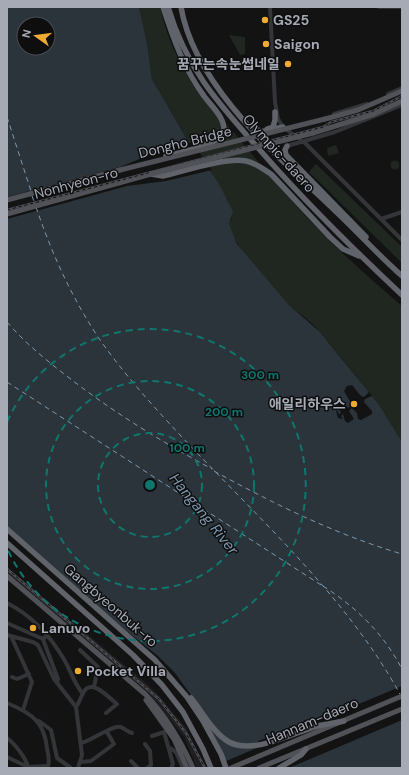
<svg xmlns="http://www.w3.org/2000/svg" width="409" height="775" font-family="'DM Sans','Noto Sans KR',sans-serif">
<rect width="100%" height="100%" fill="#131314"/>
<path fill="#1f1f21" d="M7,567l139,116 14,14 26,31 20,40h-9l-13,-31 -31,-38 -146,-125z"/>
<path fill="#1f2720" d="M139,7h21c7,33 23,65 43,92 10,13 23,24 33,36 30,37 61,73 94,106 23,23 48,44 72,65v136c-25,-39 -52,-75 -82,-110 -9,-11 -21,-19 -32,-28 -17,-16 -55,-58 -59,-80l3,-6 -14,-36 -33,-46 -33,-57 -5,-36z
M229,35l16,2v17l-5,1z
M336,145l3,8 -11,3 -1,-8z
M390.5 165a4.5 4.5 0 1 1 9 0a4.5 4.5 0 1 1-9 0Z
M316,164l86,83v16l-93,-91z"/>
<path fill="#2b343a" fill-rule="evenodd" d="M7,7h132l8,36 5,36 33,57 33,46 15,30 -4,12 8,20 51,60 32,28 59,73 23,37v326h-174l-32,-66 -21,-29 -17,-17 -54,-43 -97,-85zM24,24h24v24h-24z"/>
<path fill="#131314" d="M192,142l20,28 -46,11 -39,5 -120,33v-22l113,-30 39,-16z
M352,385l9,11 3,1 5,-5 3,4 -7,3 -1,3 8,9v3l-11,6 -3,-1 -1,-6 -5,-5 -3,3 5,8 -6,4 -3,-2 -2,-7 -2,2 2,3 -5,-1 -2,-7 1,-1 2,4 2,-1 -4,-7 2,-5h3l6,7 4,-3 -8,-14 3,-5z
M402,686v34l-113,48h-63l-2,-6 35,-15 -1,-6 46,-17 2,2z"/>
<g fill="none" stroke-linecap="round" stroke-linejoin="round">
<path stroke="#7c98af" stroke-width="1" stroke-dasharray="5 4" stroke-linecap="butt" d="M7,117l24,74
M32,196l3,8
M36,207c16,47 35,89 62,130 25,36 54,68 83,99 77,82 164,159 219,258
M7,322c18,21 39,38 61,55 45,35 94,65 144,92
M7,382l314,203
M214,471c60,33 123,64 188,83
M323,586c34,22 60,47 79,83"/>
<path stroke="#343539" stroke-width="4" d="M270,7l5,95 3,17 5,8 23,17 96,96
M379,7h23
M388,94l14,-6
M334,114l33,-10
M287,146l48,-14 67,-27
M381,219l21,-7
M7,603c26,13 44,34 58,58 6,11 10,24 18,33
M7,623l36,16
M7,635l26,7 5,3 16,34 22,28 6,48 -4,13
M47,635l-4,4 1,3 14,37 -1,4
M11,636l21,46 -9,28
M80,650l18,17 -4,20
M12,677l5,2 12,-5
M7,703c24,10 37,18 40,45 1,6 3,12 1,18l-20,1c-2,-9 -13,-23 -21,-29
M76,707c4,-5 5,-12 9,-17 9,-10 24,8 32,14l-11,9
M39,721l12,9 6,28 14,10
M152,736l12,-4 9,32 -2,4
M81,743c11,-2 30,-18 40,-16 4,2 7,5 11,6
M145,744l5,7 1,14 -4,3
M170,748l6,4 7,16
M7,757l21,10
M131,761l7,7
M81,762l10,-1 23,-17 -7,-12"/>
<path stroke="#505258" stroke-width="5" d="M325,119l33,-9 44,-19
M313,133l61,-19 28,-13
M7,200l113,-30
M7,214l144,-40
M7,576l138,118c21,22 36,47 48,74
M146,700l28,39 13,29
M231,768l171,-72
M259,768l143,-59"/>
<path stroke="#60636a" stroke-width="5.5" d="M163,7c10,31 21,62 41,89 7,10 26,26 18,39 -7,11 -44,18 -56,21
M168,7c18,61 50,96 91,142 45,52 93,99 143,146
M181,7c13,77 93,146 147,197 25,23 48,49 74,72
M255,127l5,5 23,-5
M267,129l6,-2 2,-7v-8
M287,146l-2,4 1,5 80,82
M151,174l12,2c21,-5 63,-19 83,-15 10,2 17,8 25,13l59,63 13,12 16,7
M7,529l148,131 32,37 16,24 18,33 5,14
M7,543l126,112 29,30 21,27 20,37 8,19
M191,698c11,13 22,35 38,44 24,13 64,-9 88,-16 9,-2 18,-3 27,-5
M279,768l22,-13 5,-6"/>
<defs>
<path id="rail" d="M7,210l316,-83 8,-5 42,-11 29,-15
M7,569l152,130 27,34 19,35"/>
</defs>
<use href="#rail" stroke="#4b4d52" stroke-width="2.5"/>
<use href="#rail" stroke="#0e0e0f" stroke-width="1" stroke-dasharray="3" stroke-linecap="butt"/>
<path stroke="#505258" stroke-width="5" d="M120,170l205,-51
M151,174l162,-41"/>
</g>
<g fill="none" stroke="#0f766e" stroke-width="2" stroke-dasharray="7 5">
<circle cx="150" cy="485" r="52"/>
<circle cx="150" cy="485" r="104"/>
<path d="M7 422A156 156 0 1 1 7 548"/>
</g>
<g fill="#edab32" stroke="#0e0e0f" stroke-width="1.5">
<circle cx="265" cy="20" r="4"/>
<circle cx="266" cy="44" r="4"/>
<circle cx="288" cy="64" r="4"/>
<circle cx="354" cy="404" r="4"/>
<circle cx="33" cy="628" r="4"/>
<circle cx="78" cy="671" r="4"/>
</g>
<g text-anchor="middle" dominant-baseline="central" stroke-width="3" stroke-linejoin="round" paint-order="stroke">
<g font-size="14" font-weight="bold" fill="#a5aab5" stroke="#0e0e0f" text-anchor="start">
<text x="273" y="20">GS25</text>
<text x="274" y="44">Saigon</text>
<text x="280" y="64" text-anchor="end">꿈꾸는속눈썹네일</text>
<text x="346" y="404" text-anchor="end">애일리하우스</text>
<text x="41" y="628">Lanuvo</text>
<text x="86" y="671">Pocket Villa</text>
</g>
<g font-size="14" fill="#a5aab5" stroke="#0e0e0f">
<text transform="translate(185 142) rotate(-14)">Dongho Bridge</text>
<text transform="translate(279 153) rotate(48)">Olympic-daero</text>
<text transform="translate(76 183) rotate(-15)">Nonhyeon-ro</text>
<text transform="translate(111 605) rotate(41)">Gangbyeonbuk-ro</text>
<text transform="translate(312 721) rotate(-23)">Hannam-daero</text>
</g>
<g font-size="15" font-style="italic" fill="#7c98af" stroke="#0e0e0f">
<text transform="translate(204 514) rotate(51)">Hangang River</text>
</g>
</g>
<circle cx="150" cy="485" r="6" fill="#0f766e" stroke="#0e0e0f" stroke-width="2"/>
<g font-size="12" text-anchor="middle" font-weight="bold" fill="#0f766e" stroke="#0e0e0f" stroke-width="3" stroke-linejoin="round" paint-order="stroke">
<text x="260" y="379">300 m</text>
<text x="224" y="416">200 m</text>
<text x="187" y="452">100 m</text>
</g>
<rect width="409" height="775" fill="none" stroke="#a5aab5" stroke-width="16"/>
<g transform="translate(36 36) rotate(284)"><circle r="19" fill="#0e0e0f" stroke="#4a4c51"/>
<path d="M0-3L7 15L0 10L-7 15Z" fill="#edab32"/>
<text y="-6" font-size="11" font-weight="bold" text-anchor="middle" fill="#a5aab5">N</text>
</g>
</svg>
